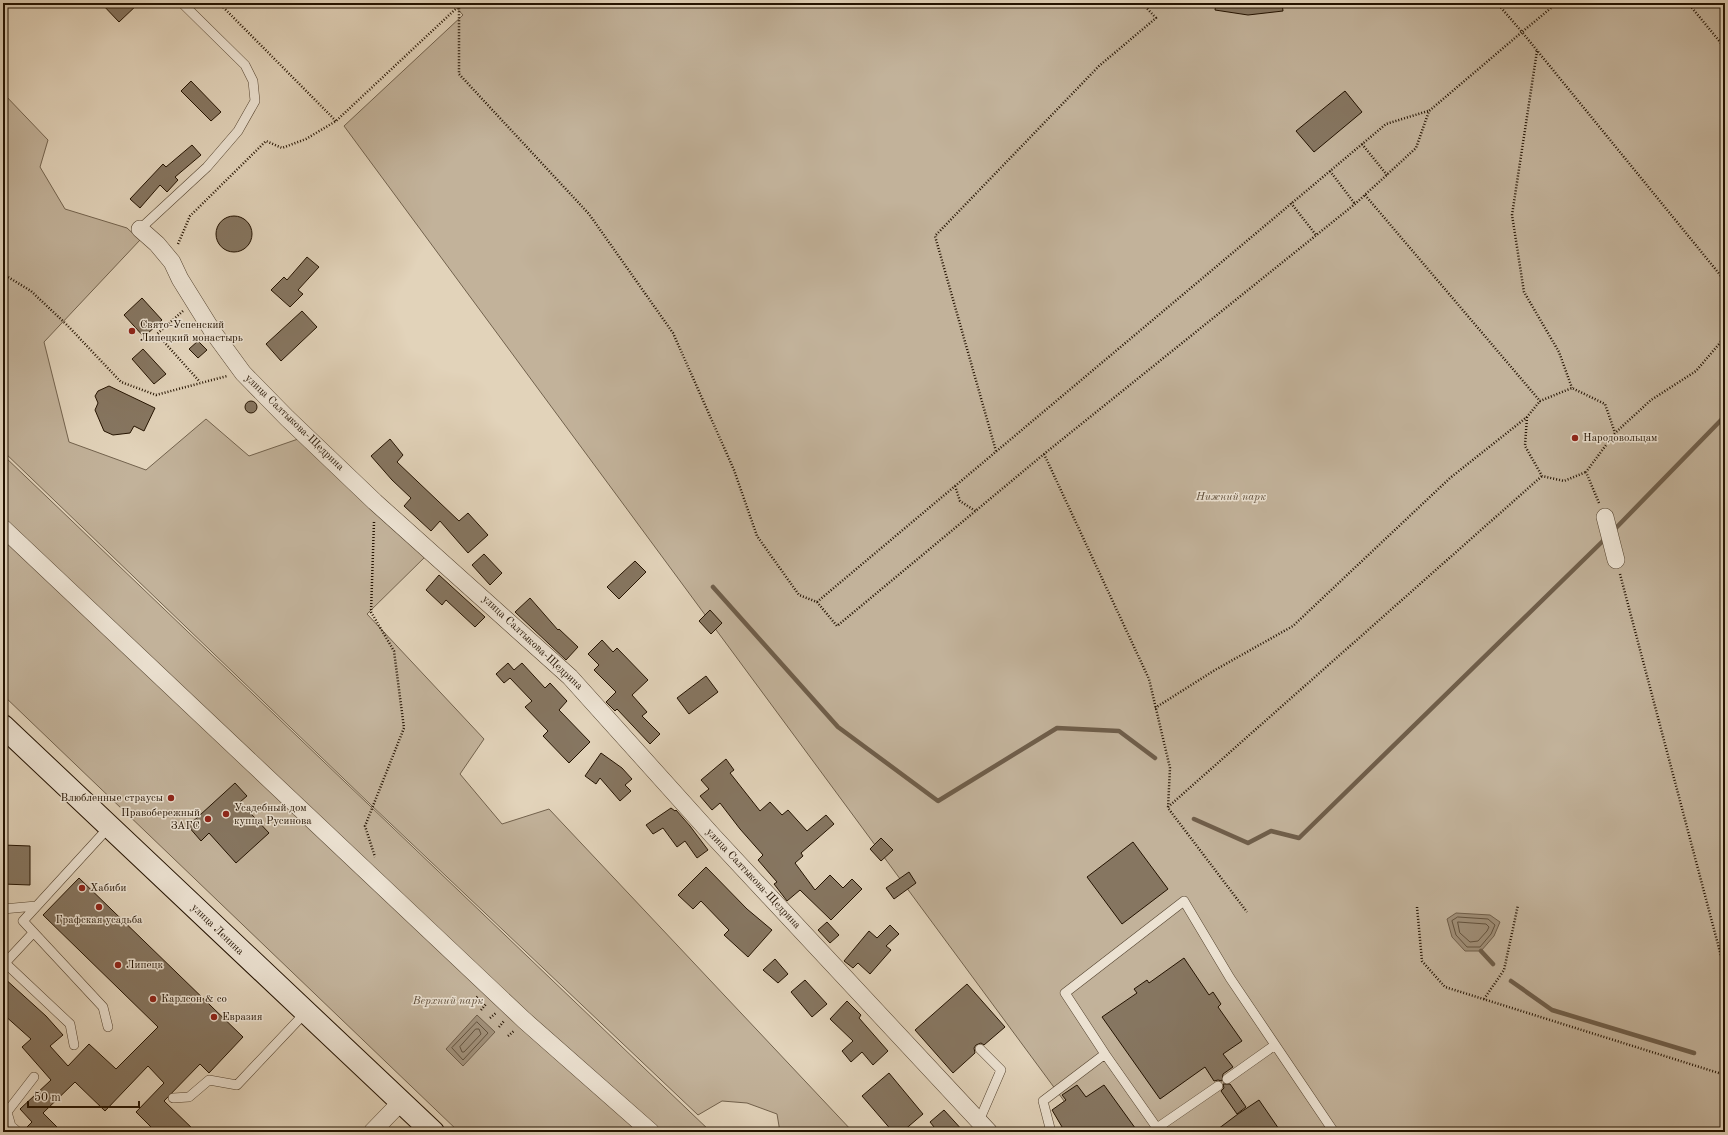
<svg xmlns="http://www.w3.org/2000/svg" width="1728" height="1135" font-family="'Old Standard TT',serif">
<rect width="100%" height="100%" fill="#e2d3ba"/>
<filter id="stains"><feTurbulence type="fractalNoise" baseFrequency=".005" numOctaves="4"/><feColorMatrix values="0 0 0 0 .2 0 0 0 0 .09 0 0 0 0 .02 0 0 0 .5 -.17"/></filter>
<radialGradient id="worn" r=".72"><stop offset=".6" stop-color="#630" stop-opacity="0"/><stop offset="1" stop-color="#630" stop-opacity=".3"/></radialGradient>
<path fill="#c2b29a" stroke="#72624d" d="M452,3h1273v1129h-638l-743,-1006 119,-111z
M3,93l45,47 -8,27 25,42 62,19 13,12 -96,102 25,100 77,28 60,-51 43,37 52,-18 127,116 -61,60 117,125 -24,35 42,50 47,-15 304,323h-73l-3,-18 -30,-11 -25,-2 -24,14 -328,-311 -367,-353z
M3,455l708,677h-252l-456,-437z"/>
<path fill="#a1917b" stroke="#6f5e4a" d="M1456,913l34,2 10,7 -6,14 -13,15h-16l-13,-14 -5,-18z
M477,1015l18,17 -32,34 -17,-17z"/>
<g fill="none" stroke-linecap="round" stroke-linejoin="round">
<path stroke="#62523e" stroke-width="1" d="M1458,917l30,2 7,6 -4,9 -11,13h-13l-11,-12 -4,-14z
M1458,922l28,2 3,3 -2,4 -9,10 -8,1 -10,-9z
M477,1022l11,11 -25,27 -11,-12z
M476,1029h3l2,5 -17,18h-2l-2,-5z"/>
<path stroke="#6f5e4a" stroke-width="4.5" d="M1612,532l113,-116
M713,587l125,140 100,74 119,-73 62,3 36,27
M1194,819l54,24 23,-12 28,7 308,-301
M1481,951l12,13
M1511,981l41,29 142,43"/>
</g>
<path fill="#867661" stroke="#231200" d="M101,3h38l-20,19z
M1216,3h66l1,8 -35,4 -33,-5z
M191,81l30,31 -10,9 -30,-30z
M1345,91l17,21 -48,40 -18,-21z
M192,145l9,10 -26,22 3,3 -11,12 -7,-7 -20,23 -10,-9 33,-35 3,3z
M216 234a18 18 0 1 1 36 0a18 18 0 1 1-36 0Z
M307,257l12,10 -21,23 5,4 -13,13 -19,-17 13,-13 3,3z
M142,298l20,22 -18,17 -20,-22z
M302,311l15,16 -36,34 -15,-17z
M198,341l9,9 -9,8 -9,-9z
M143,349l23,25 -12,10 -22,-25z
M109,386l46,22 -11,23 -10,-5 -4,7 -17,2 -9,-4 -9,-21 3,-7 -3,-7 3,-5z
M245 407a6 6 0 1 1 12 0a6 6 0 1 1-12 0Z
M390,439l13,16 -6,7 62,59 9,-8 20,22 -20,18 -28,-32 -9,10 -27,-25 7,-8 -19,-18 -21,-24z
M484,554l18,19 -12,12 -18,-20z
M635,561l11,11 -27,27 -12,-12z
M439,575l46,42 -10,10 -29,-27 -4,5 -16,-15z
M530,598l28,32 1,-1 19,18 -12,13 -51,-48z
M710,610l12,13 -11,11 -12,-13z
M602,640l11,12 4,-4 31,32 -16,15 15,17 -5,4 18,18 -10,10 -33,-35 -2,2 -9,-9 10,-10 -22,-22 5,-5 -11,-11z
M508,663l6,7 8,-7 23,25 5,-5 17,18 -8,9 31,32 -21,21 -26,-27 5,-5 -23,-24 7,-6 -22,-23 -6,5 -8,-9z
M706,676l12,16 -29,22 -12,-16z
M601,753l21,15 10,11 -7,6 6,6 -11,10 -20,-23 -4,6 -11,-8z
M726,759l8,11 -4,3 30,38 10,-9 12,13 6,-5 19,21 19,-16 8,9 -33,29 2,3 -8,7 20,27 15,-15 13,13 9,-9 10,10 -31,31 -31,-30 -13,11 -13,-17 3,-2 -19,-22 5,-5 -23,-26 -20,-26 -8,7 -12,-14 9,-7 -8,-9z
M235,783l12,13 -7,6 29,31 -33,30 -27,-30 -8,8 -13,-15z
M671,808l4,3 1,-1 14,16 18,24 -11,8 -12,-17 -8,6 -14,-19 -10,6 -7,-9z
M881,838l12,12 -12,11 -11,-12z
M1133,842l35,47 -46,35 -35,-47z
M3,845l27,1v39l-27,-1z
M706,867l41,42 25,21 -24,27 -24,-22 5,-5 -28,-29 -8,8 -15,-14z
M909,872l7,11 -22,16 -8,-11z
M79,878l164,159 -34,36 -9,-9 -36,37 32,31h-40l-20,-20 28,-29 -16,-17 -43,45 -30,-29 -32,31 19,19h-38v-2l8,-8 -12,-13 31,-29 -29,-33 9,-8 -28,-25v-37l43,39 17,19 -13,11 18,20 21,-22 27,25 42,-42 -115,-112z
M827,922l12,13 -9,8 -12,-13z
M890,925l9,9 -13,12 5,4 -21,24 -12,-11 -5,5 -9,-7 25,-30 8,7z
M1184,958l25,37 4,-3 8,12 -3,3 24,34 -19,13 10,13 -10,7 -1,7 -4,-1 -4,1 -9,-14 -45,32 -58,-82 35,-24 -3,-4 13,-9 2,3z
M775,959l13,15 -10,9 -15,-13z
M805,980l22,24 -15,13 -21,-25z
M967,984l38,43 -21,18 -3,-2 -5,2 -2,3 1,5 -22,20 -38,-43z
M847,1001l14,14 -2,3 29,33 -15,14 -11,-13 -11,10 -9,-11 11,-10 -23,-22z
M889,1073l34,41 -21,18h-9l-31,-36z
M1223,1084h7l16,23 -9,7 -16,-23 3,-3z
M1077,1085l9,12 18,-12 34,47h-73l-13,-22 14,-10 -4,-5z
M1259,1100l22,32h-67l24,-18z
M944,1110l20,22h-26l-8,-10z"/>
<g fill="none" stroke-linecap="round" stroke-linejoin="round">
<defs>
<path id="lane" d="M140,229l67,-62 31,-36 17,-30 -2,-20 -8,-16 -63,-62
M3,909l33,-3
M3,961l67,63 4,21
M5,963l28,-30
M108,1027l-5,-20 -80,-86 87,-95
M1105,1054l52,74 61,-42
M1227,1079l48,-34
M173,1098l16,-1 20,-17 28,5 68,-72
M979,1121l22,-51 -21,-21
M18,1132l-7,-6 -4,-14 27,-35
M1051,1132l-8,-31 62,-47 -40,-61 119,-92 46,77 104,154"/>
<path id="street" d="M140,229l17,15 15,18 8,17 33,53 30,41 44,45 88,84 195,175 143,159 276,296
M1605,517l11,43
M3,528l521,492 127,112
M372,1132l29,-30"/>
<path id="secondary" d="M3,726l430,406"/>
</defs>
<use href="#lane" stroke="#53422e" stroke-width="10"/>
<use href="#street" stroke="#53422e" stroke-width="18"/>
<use href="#secondary" stroke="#231200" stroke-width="24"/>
<path stroke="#231200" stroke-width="2.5" stroke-dasharray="1 2" stroke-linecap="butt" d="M219,3l117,118
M457,3l2,2v69l130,140 84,119 61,137 23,66 42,59 18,7 20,24 207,-172 311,-250 61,-56 13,-37 93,-79 199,244 4,8
M1497,3l25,29 35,-29
M1688,3l37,45
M1537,51l-25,164 12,77 35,60 13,36
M1362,144l25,31
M1330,171l25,33
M1365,195l175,206 32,-13 33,16 10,29
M1291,203l25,32
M178,244l12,-28 76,-75 16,7 24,-9 30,-18 126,-118
M3,274l28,17 36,34 54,57 35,13 71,-19
M183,311l-26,23 43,48
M1527,417l-2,29 17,30 22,5 22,-9
M996,451l-61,-215 164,-170 57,-48 -14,-15
M1044,454l105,225 21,89 -2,40 79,104
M955,486l5,15 17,11
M1599,503l-13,-31 29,-39 36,-33 45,-29 29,-34
M374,522l-3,90 23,39 10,77 -39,98 10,31
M1620,574l105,397
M817,602l569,-478 42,-13
M1155,708l60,-38 78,-44 157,-148 77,-61 13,-16
M1168,807l374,-331
M1417,907l5,54 23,26 280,88
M1484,999l20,-29 14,-65
M473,1002l5,-6
M481,1010l5,-6
M490,1018l6,-5
M499,1027l5,-6
M508,1036l6,-5"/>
<use href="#lane" stroke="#ece2d2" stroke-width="9"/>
<use href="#street" stroke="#ece2d2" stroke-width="17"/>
<use href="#secondary" stroke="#ece2d2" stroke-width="22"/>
</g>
<g fill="#8f2418" stroke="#ece2d2" stroke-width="1.5">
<circle cx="132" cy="331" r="4"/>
<circle cx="1575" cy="438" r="4"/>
<circle cx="171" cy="798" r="4"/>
<circle cx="226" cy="814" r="4"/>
<circle cx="208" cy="819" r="4"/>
<circle cx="82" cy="888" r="4"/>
<circle cx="99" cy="907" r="4"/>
<circle cx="118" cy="965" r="4"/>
<circle cx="153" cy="999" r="4"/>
<circle cx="214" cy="1017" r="4"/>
</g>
<g text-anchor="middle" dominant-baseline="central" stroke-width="3" stroke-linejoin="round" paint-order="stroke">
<g font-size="11" fill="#231200" stroke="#ece2d2" text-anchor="start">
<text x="140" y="325">Свято-Успенский<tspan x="140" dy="13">Липецкий монастырь</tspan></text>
<text x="1583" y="438">Народовольцам</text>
<text x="163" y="798" text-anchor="end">Влюбленные страусы</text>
<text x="234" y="808">Усадебный дом<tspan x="234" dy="13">купца Русинова</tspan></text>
<text x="200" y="813" text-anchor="end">Правобережный<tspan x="200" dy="13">ЗАГС</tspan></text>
<text x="90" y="888">Хабиби</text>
<text x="99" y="920" text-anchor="middle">Графская усадьба</text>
<text x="126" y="965">Липецк</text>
<text x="161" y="999">Карлсон &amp; co</text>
<text x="222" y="1017">Евразия</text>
</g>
<g font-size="11" fill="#231200" stroke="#ece2d2">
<text transform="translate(294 423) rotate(44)">улица Салтыкова-Щедрина</text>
<text transform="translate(532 643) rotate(43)">улица Салтыкова-Щедрина</text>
<text transform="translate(753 879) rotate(47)">улица Салтыкова-Щедрина</text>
<text transform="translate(217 930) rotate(44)">улица Ленина</text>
</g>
<g font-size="11" font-style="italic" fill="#5b4a36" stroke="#ece2d2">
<text x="1231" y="497">Нижний парк</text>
<text x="448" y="1001">Верхний парк</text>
</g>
</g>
<rect width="1728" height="1135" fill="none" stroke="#e2d3ba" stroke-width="16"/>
<rect x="4" y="4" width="1720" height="1127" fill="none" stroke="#231200" stroke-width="2"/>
<rect x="8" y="8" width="1712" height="1119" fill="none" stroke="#231200"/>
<path d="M28 1101v6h111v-6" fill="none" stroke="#231200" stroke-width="2"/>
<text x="34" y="1101" font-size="12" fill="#231200" stroke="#ece2d2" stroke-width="3" paint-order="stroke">50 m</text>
<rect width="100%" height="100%" filter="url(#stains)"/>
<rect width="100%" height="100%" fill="url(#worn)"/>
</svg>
